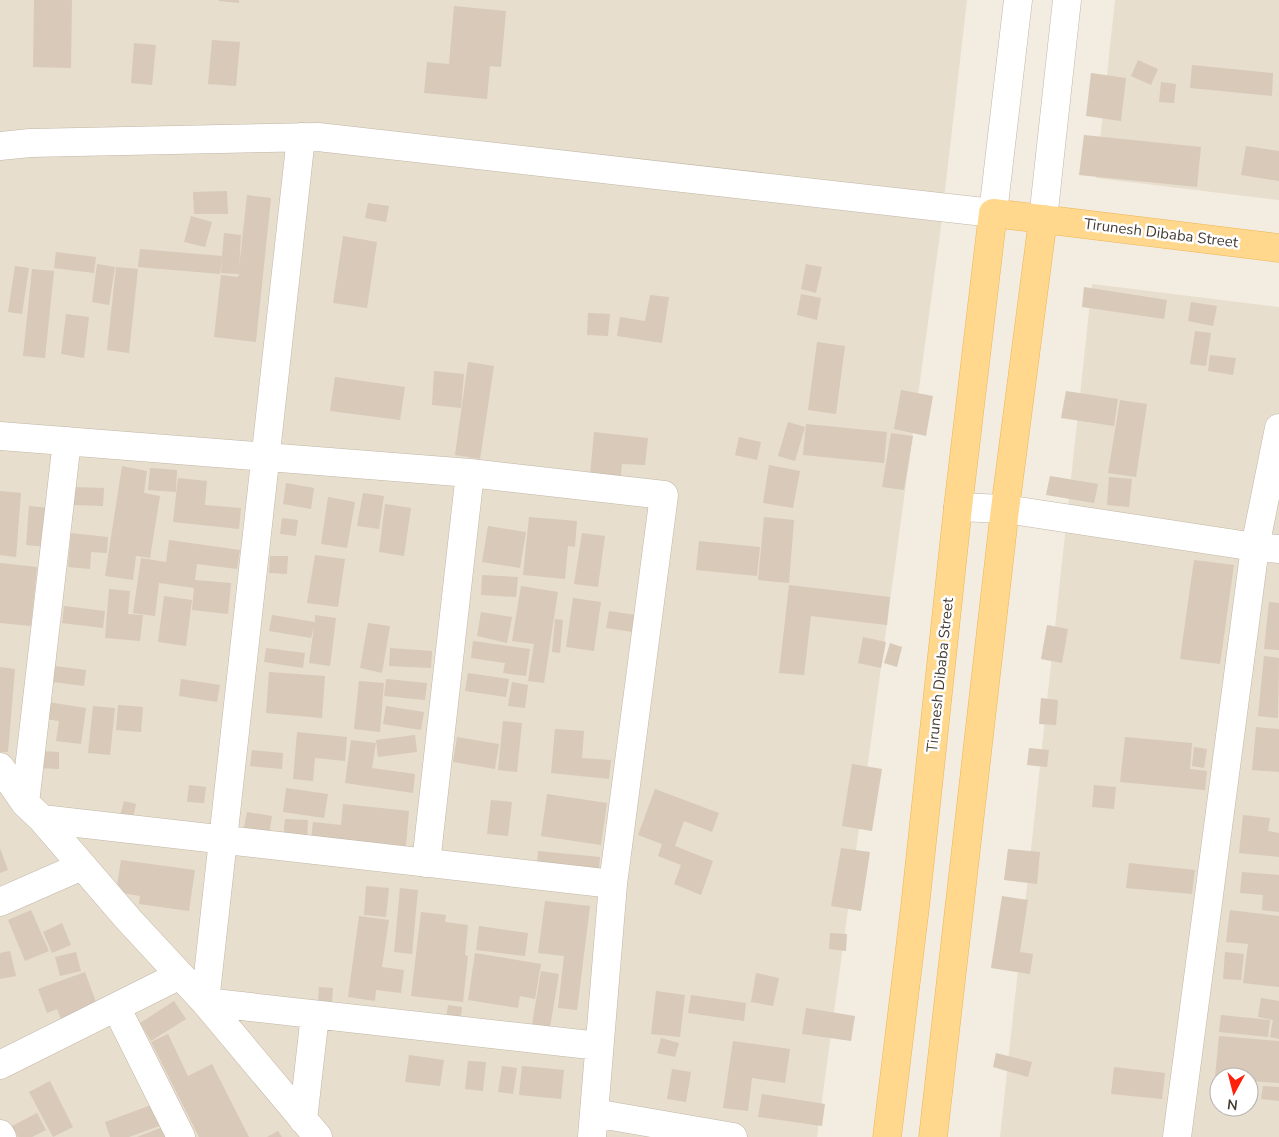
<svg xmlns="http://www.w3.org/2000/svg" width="1279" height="1137" font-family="'Nunito Sans',sans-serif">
<rect width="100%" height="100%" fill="#f2ece1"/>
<path fill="#e7dece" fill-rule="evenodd" d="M0,0h967l-27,234 -123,903h-817z
M1115,0h164v200l-183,-22z
M1092,284l187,23v830h-279zM1219,1077h30v30h-30z"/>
<path fill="#d8c9b9" d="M34,0h38l-1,68 -38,-1z
M219,0h20v3l-20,-2z
M454,6l52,5 -5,56 -11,-1 -3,33 -63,-6 3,-31 22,2z
M212,40l28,2 -4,44 -28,-2z
M134,43l22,2 -4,40 -21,-2z
M1138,60l20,9 -7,16 -20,-9z
M1192,65l81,8 -1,23 -82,-8z
M1091,73l35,5 -5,43 -35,-5z
M1161,82l15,2 -2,19 -15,-1z
M1084,135l117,12 -4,40 -118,-12z
M1246,146l33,5v30l-38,-6z
M227,191l1,23h-34l-1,-22z
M247,195l24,3 -15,144 -42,-5 7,-62 17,2 1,-3 -18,-1 1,-15 -2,16 -82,-7 2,-18 82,7 2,-23 17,2 -2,33z
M368,203l21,3 -3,16 -21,-4z
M191,216l21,6 -7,25 -21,-5z
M343,236l34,6 -10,66 -34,-5z
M56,252l40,5 -2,16 -40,-5z
M97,264l18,3 -6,38 -17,-3z
M806,264l16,3 -6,26 -15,-4z
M15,266l14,2 -7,46 -14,-2z
M116,267l22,2 -9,84 -22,-3z
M32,269l22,2 -9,87 -22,-2z
M1084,287l83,13 -3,19 -82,-12z
M801,294l20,4 -4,22 -20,-5z
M650,295l19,2 -7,46 -45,-7 3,-19 25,4z
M1191,302l26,4 -4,20 -25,-5z
M588,313l22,1 -2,22 -21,-1z
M66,314l23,3 -5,41 -23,-4z
M1195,331l16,2 -5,33 -16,-2z
M817,342l28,4 -9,68 -28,-4z
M1210,355l26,3 -3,17 -25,-4z
M468,362l26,4 -14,93 -25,-4z
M434,371l30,3 -3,34 -29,-3z
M335,377l70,10 -5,33 -70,-9z
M901,390l32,6 -7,40 -32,-7z
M1066,391l52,8 -4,27 -53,-8z
M1120,400l27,4 -11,73 -28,-4z
M788,422l17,5 -10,34 -17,-5z
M806,424l81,8 -3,31 -81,-8z
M594,432l54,6 -3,27 -23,-1 -3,34 -29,-23z
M891,433l22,3 -9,54 -22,-3z
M739,437l22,5 -4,18 -22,-5z
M769,465l31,6 -7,37 -30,-5z
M122,466l25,5 -3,22 16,3 -10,62 -14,-2 -3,24 -28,-4z
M150,468l27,2 -1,22 -28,-2z
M1050,476l48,8 -4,19 -48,-8z
M1109,477l23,2 -3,28 -22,-2z
M178,478l29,3 -2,24 36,3 -2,21 -66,-7z
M286,483l28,5 -3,21 -28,-5z
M74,487l30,1 -1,18 -29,-1z
M0,491l21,2 -5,64 -16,-2z
M363,493l21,3 -5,33 -22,-3z
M328,497l27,5 -8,46 -26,-4z
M385,504l26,4 -7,48 -25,-4z
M29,506l21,2 -3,39 -21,-2z
M529,517l48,4 -2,26 -7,-1 -3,33 -42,-4z
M764,517l30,3 -5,63 -31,-3z
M282,518l16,2 -2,16 -16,-2z
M488,526l38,6 -6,36 -38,-6z
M71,533l37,4 -1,16 -16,-1 -1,17 -22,-2z
M582,533l23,3 -7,51 -24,-3z
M169,540l71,10 -3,19 -40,-5 -2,16 36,3 -3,31 -36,-4 2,-22 -35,-5 -4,33 -22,-3 8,-55 25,4z
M699,541l61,6 -3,29 -61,-6z
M315,555l30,4 -7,48 -31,-4z
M270,556h18l-1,18 -18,-1z
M1194,560l40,5 -14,99 -40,-5z
M0,563l37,4 -6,59 -31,-3z
M482,575l36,2 -2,20 -35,-2z
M789,585l101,12 -3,28 -76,-9 -7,59 -25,-2z
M521,586l37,6 -14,91 -16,-2 6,-37 -22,-3z
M109,589l21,2 -2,23 15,1 -3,26 -35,-3z
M164,596l28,4 -6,46 -28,-4z
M573,598l28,4 -7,49 -28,-4z
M1269,602l10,1v47l-15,-1z
M64,606l41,5 -2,17 -41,-5z
M609,611l27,4 -3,17 -27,-4z
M481,612l31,5 -5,26 -30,-7z
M272,615l43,7v-7l21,3 -6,48 -21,-3 5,-36 -3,11 -42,-7z
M555,619l8,1 -3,33 -8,-1z
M368,623l22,3 -8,47 -22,-5z
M1047,625l21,4 -6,34 -21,-4z
M863,637l23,5 -5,26 -23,-5z
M473,641l57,8 -4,27 -23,-3 2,-10 -34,-5z
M890,643l12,4 -5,20 -13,-4z
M266,648l39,5 -2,15 -39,-6z
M390,648l42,3 -1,17 -42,-2z
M1264,656l15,2 -1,60 -20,-2z
M55,666l31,4 -2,16 -31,-4z
M0,667l15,2 -7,83h-8z
M269,672l56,4 -3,42 -56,-5z
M468,673l41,6 -3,18 -41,-6z
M181,679l39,6 -3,17 -38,-6z
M386,679l41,4 -2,17 -41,-4z
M359,681l25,2 -4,49 -26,-3z
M512,682l16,3 -3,23 -17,-2z
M1041,698l17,2 -2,25 -17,-1z
M48,702l38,6 -5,36 -25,-3 3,-20 -14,-2z
M118,705l25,2 -2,25 -25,-2z
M93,706l22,2 -5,47 -22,-2z
M386,706l38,6 -3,18 -38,-6z
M503,721l19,2 -5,49 -19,-2z
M1256,727l23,2v43l-27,-2z
M555,729l29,2 -2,27 29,2 -2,19 -58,-6z
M297,732l50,5 -2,24 -30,-3 -2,23 -20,-2z
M415,735l2,17 -39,5 -2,-17z
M457,737l42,7 -4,25 -42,-7z
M1125,737l67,6 -2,26 17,2 -2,19 -85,-8z
M351,740l25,3 -4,25 43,6 -2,19 -68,-10z
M1194,747l13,2 -3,19 -12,-2z
M1029,748l20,2 -2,17 -20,-2z
M252,750l31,3 -1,16 -32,-3z
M40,751l19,1v17l-20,-1z
M852,764l30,5 -10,62 -30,-5z
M189,785l17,2 -2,16 -17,-1z
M1094,785l22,2 -2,22 -22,-2z
M286,788l42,6 -4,24 -41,-6z
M655,789l64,24 -7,19 -28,-11 -9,25 38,15 -12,34 -27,-11 7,-19 -23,-9 4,-12 -24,-9z
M547,794l60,9 -6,42 -60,-9z
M491,800l21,2 -4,34 -21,-2z
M124,801l12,3 -4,19 -13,-3z
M343,804l66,7 -3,35 -38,-4 -58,6 3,-26 28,3z
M247,812l25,4 -5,31 -26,-4z
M1243,815l27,3 -2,13 11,2v24l-40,-4z
M285,819l23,1 -1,22 -24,-2z
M0,848l8,22 -8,3z
M841,848l29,4 -9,59 -30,-5z
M1008,849l32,3 -3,32 -33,-4z
M538,851l62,6 -2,24 -62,-6z
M121,860l74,10 -6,41 -50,-7 1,-8 -24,-4z
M1129,863l66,7 -3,24 -66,-6z
M1242,872l37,3v37l-17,-2 1,-15 -23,-2z
M366,886l23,2 -3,29 -22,-2z
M400,888l18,2 -6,64 -18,-2z
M1002,896l26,4 -8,52 13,2 -3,20 -39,-6z
M545,901l45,5 -13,104 -19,-2 6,-52 -26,-3z
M31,910l18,41 -24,10 -17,-41z
M1230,910l49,6v71l-36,-4 5,-39 -22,-2z
M421,912l25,3 -1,7 23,3 -3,30 3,1 -5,46 -52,-6z
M359,916l30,4 -7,47 22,3 -3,23 -25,-3 -1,11 -27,-4z
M62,923l9,22 -19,8 -9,-21z
M479,926l49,7 -3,23 -49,-6z
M830,933l17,1 -1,17 -17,-2z
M10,951l6,25 -16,3v-26z
M76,952l5,19 -21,5 -5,-19z
M1225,952l19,2 -3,26 -18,-1z
M475,953l66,11 -6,35 -15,-3 -2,12 -50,-8z
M541,971l18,3 -11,65 -18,-3z
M85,972l11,30 -30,29 -9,-22 -10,4 -9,-24z
M756,973l23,5 -6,28 -22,-4z
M319,987l14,1 -2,29h-14z
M656,991l29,4 -5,42 -29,-3z
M691,995l55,8 -2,18 -56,-8z
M1261,998l18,3v38l-9,-2 3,-17 -15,-3z
M174,1001l12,18 -35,22 -11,-18z
M448,1005l14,2 -2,23 -15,-2z
M806,1008l49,8 -4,25 -49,-7z
M1221,1015l49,5 -2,17 -49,-5z
M168,1034l20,42 24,-12 37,73h-50l-48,-95z
M1219,1036l60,5v42l-30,-2v-4h-34z
M661,1038l18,5 -4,14 -18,-4z
M733,1041l57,8 -5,34 -33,-5 -4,33 -25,-3z
M996,1053l36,9 -4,15 -35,-10z
M409,1055l35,5 -4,26 -35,-4z
M468,1061l18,1 -3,29 -18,-2z
M502,1066l15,2 -4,26 -15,-2z
M522,1066l42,4 -3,29 -42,-4z
M1114,1067l51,6 -3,26 -51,-5z
M672,1069l19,3 -5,30 -19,-3z
M50,1081l23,46 -20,10 -24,-45z
M1263,1086l16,1v14l-18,-2z
M762,1094l63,10 -3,22 -64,-9z
M154,1104l8,21 -33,12h-19l-5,-15z
M37,1113l9,17 -14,7h-14l-6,-11z
M163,1127l4,10h-30z
M278,1131l4,6h-15z"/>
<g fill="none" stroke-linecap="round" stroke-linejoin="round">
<defs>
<path id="minor" d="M301,137l-96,865 394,44
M0,146l30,-3 288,-6 675,76 25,-213
M1043,219l24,-219
M0,436l470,37 194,22 -51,389 -21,253
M958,507l47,2 250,38 24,2
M0,767l25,36 17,16 87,101 76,82 113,135
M25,803l42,-362
M42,819l571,65
M426,863l44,-390
M0,902l82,-36
M116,1007l65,130
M0,1065l180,-90
M594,1113l139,24
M303,1120l12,-105
M0,1134l2,3
M1177,1137l78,-590 24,-119"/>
<path id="major" d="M887,1137l28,-230 43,-400 35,-294 286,35
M933,1137l72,-628 38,-290"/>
</defs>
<use href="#minor" stroke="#c1b6a6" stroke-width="29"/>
<use href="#major" stroke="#eeb554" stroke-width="29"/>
<use href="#minor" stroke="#fff" stroke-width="28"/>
<use href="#major" stroke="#ffd78d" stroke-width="28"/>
</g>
<g text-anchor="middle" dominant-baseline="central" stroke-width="5" stroke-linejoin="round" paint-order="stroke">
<g font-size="15" fill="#443b32" stroke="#fff">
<text transform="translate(1161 233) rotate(7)">Tirunesh Dibaba Street</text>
<text transform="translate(940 675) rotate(-84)">Tirunesh Dibaba Street</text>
</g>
</g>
<g transform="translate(1234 1092) rotate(187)"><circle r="24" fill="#ffffff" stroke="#b4b1ad"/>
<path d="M0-4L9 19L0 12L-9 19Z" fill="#ff200b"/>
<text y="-8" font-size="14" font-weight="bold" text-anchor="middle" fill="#443b32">N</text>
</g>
</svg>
